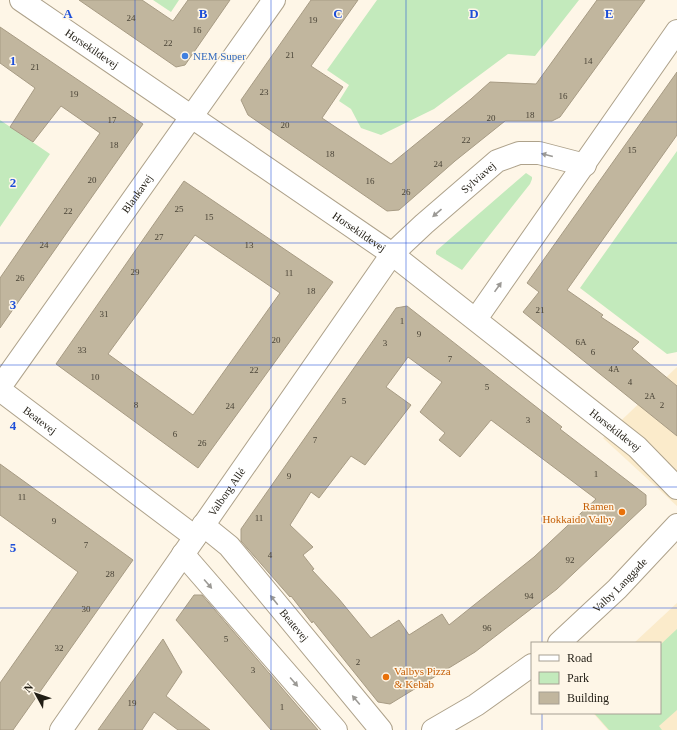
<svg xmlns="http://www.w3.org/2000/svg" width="677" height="730" font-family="Georgia,serif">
<rect width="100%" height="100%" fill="#fef6e7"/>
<path fill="#fbebcb" d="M677,367v139l-74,-68z
M677,603v127h-69l-15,-17h67v-70h-26z"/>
<path fill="#c3eabc" d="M153,0h26l-8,12z
M377,0h202l-44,56 -27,-2 -74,55 -53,26 -20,-7 -10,-19 -12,-8 10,-16 -22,-15z
M0,120l50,34 -50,73z
M677,151v201l-10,2 -87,-66z
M526,173l6,4v2l-2,5 -68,86 -26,-16v-3z
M677,629v81l-18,16 3,4h-53l-15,-17h66v-68z"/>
<path fill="#c1b69e" stroke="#a79b84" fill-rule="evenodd" d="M79,0h63l31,21 15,-21h42l-45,65 -9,2z
M311,0h47l-47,66 32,21 -21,31 69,46 80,-65 19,-17 46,2 61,-84h48l-85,117 -8,4h-47l-50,40 -56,49 -12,1 -139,-96 -7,-15z
M0,27l143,97 -143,204v-50l100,-145 -39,-27 -28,36 -23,-15 25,-39 -35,-25z
M677,72v63l-110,155 36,25 -2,2 38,25 -7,7 45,37v50l-154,-124 16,-20 -12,-9z
M184,181l149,101 -135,186 -142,-104zM195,235l85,58 -87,122 -85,-61z
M407,306l155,121 -2,2 86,66v10l-89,84 -82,63 -85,52 -12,-2 -65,-81 -1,2 -21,-27 -1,1 -49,-56v-12l155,-221zM408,357l34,25 -22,30 25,21 -6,7 21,17 31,-37 105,79 -62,58 -85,68 -7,-11 -33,21 -10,-15 -28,18 -32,-39 -27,-29 2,-1 -11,-14 10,-8 -23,-22 21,-33 8,6 32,-42 14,9 46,-60 -25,-18z
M0,464l133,96 -120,170h-13v-47l78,-111 -78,-57z
M194,595h8l116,135h-47l-95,-110z
M163,639l19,33 -16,24 44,34h-32l-24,-18 -12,18h-44z"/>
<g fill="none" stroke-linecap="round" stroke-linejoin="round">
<defs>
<g id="minor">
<path id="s1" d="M21,0l371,254 245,193 40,41"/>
<path d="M476,319l201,-288"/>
<path id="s2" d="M0,387l274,-387"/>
<path id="s3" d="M0,390l195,147"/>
<path id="s4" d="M203,525l26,21 152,184"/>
<path d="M183,554l153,176"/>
<path id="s5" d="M559,643l58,-54 60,-64"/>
<path id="s6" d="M61,730l331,-476 32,-30 73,-63 22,-8h20l46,12"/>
<path d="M433,730l43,-25 56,-40"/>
</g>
</defs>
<use href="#minor" stroke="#aea28b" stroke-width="24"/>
<use href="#minor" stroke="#fff" stroke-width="22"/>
</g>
<defs><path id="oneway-solid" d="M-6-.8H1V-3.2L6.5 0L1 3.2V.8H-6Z"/></defs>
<g fill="#9b9995">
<use href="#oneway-solid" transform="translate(547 155) rotate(-166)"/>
<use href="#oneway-solid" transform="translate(437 213) rotate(139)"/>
<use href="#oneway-solid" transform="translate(498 287) rotate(-55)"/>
<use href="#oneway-solid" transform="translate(208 584) rotate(49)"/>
<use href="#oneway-solid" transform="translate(274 600) rotate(-129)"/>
<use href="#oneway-solid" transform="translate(294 682) rotate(49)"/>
<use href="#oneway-solid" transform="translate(356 700) rotate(-130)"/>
</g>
<path fill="none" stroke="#1d4ed8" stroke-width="1" stroke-opacity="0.55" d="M135,0v730M271,0v730M406,0v730M542,0v643M0,122h677M0,243h677M0,365h677M0,487h677M0,608h677M542,713v17"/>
<circle fill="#3f7fe0" stroke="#fef6e7" stroke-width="1.5" cx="185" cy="56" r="4"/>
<g fill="#e8710a" stroke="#fef6e7" stroke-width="1.5">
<circle cx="622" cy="512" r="4"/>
<circle cx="386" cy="677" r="4"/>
</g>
<g text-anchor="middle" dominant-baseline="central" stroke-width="3" stroke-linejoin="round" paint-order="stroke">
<g font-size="9" fill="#494336">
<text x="131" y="18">24</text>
<text x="313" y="20">19</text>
<text x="197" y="30">16</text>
<text x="168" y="43">22</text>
<text x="290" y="55">21</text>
<text x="588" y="61">14</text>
<text x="35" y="67">21</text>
<text x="264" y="92">23</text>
<text x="74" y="94">19</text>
<text x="563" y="96">16</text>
<text x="530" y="115">18</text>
<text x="491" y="118">20</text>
<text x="112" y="120">17</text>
<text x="285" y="125">20</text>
<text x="466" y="140">22</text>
<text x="114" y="145">18</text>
<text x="632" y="150">15</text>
<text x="330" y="154">18</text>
<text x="438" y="164">24</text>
<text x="92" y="180">20</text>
<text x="370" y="181">16</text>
<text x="406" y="192">26</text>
<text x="179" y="209">25</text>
<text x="68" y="211">22</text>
<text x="209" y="217">15</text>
<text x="159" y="237">27</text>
<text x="44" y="245">24</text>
<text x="249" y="245">13</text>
<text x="135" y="272">29</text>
<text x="289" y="273">11</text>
<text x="20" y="278">26</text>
<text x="311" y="291">18</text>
<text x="540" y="310">21</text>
<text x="104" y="314">31</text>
<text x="402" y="321">1</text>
<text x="419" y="334">9</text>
<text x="276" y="340">20</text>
<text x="581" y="342">6A</text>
<text x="385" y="343">3</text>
<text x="82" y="350">33</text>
<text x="593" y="352">6</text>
<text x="450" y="359">7</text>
<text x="614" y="369">4A</text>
<text x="254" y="370">22</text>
<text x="95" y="377">10</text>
<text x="630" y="382">4</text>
<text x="487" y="387">5</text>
<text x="650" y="396">2A</text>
<text x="344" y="401">5</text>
<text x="136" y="405">8</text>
<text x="662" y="405">2</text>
<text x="230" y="406">24</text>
<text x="528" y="420">3</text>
<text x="175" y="434">6</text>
<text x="315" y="440">7</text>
<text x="202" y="443">26</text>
<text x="596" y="474">1</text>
<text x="289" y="476">9</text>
<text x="22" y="497">11</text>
<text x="259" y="518">11</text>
<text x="54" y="521">9</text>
<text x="86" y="545">7</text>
<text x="270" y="555">4</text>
<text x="570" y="560">92</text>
<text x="110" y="574">28</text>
<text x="529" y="596">94</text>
<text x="86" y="609">30</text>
<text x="487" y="628">96</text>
<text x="226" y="639">5</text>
<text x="59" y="648">32</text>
<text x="358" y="662">2</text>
<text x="253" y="670">3</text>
<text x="132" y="703">19</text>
<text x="282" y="707">1</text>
</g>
<g font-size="11" fill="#211d14" stroke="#fef6e7">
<text stroke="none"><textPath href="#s1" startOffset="86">Horsekildevej</textPath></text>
<text stroke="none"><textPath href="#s6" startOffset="695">Sylviavej</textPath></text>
<text stroke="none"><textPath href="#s2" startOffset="237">Blankavej</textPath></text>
<text stroke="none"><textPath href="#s1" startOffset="410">Horsekildevej</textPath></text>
<text stroke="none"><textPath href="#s3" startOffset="50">Beatevej</textPath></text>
<text stroke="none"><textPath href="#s1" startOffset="734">Horsekildevej</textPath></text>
<text stroke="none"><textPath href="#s6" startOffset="290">Valborg Allé</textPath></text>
<text stroke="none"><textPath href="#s5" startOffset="84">Valby Langgade</textPath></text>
<text stroke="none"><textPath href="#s4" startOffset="136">Beatevej</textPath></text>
</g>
<g font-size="11" fill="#366cbe" stroke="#fef6e7" text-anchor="start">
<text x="193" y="56">NEM Super</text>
</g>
<g font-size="11" fill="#c56008" stroke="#fef6e7" text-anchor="end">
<text x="614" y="506">Ramen<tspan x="614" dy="13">Hokkaido Valby</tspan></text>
<text x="394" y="671" text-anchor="start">Valbys Pizza<tspan x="394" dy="13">&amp; Kebab</tspan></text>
</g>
</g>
<g font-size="13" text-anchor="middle" font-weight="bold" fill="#1d4ed8" stroke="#fef6e7" stroke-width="3" stroke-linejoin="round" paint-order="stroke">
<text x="68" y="18">A</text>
<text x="203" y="18">B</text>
<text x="338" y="18">C</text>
<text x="474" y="18">D</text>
<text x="609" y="18">E</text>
<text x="13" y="65">1</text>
<text x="13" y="187">2</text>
<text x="13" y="309">3</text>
<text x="13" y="430">4</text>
<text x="13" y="552">5</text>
</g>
<rect x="531" y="642" width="130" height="72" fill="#fef6e7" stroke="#a69f93"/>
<rect x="539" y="655" width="20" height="6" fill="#ffffff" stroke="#a69f93"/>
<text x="567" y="662" font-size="12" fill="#211d14">Road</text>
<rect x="539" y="672" width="20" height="12" fill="#c3eabc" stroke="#a69f93"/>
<text x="567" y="682" font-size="12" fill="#211d14">Park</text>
<rect x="539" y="692" width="20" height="12" fill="#c1b69e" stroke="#a69f93"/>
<text x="567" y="702" font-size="12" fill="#211d14">Building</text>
<g transform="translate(36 694) rotate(310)" stroke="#fef6e7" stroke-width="3" paint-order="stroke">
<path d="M0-3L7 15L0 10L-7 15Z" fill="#211d14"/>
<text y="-6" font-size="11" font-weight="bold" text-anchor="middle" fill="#211d14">N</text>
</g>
</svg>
